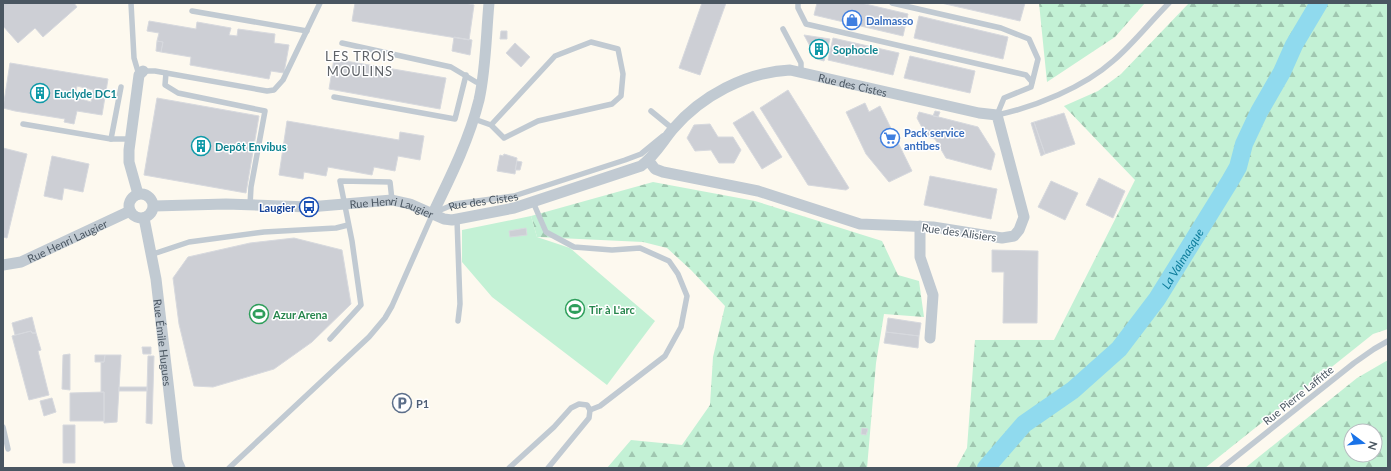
<svg xmlns="http://www.w3.org/2000/svg" width="1391" height="471" font-family="Lato,sans-serif">
<defs>
<pattern id="forest-firs" width="22" height="20" patternUnits="userSpaceOnUse"><rect width="22" height="20" fill="#c3f1d5"/><path d="M5 1l3.5 6h-7zM16 11l3.5 6h-7z" fill="#a0c6b0"/></pattern>
</defs>
<rect width="100%" height="100%" fill="#f5f3f3"/>
<path fill="#fdf9ef" fill-rule="evenodd" d="M3,3h1385v465h-1385zM1351,431h24v24h-24z"/>
<path fill="url(#forest-firs)" fill-rule="evenodd" d="M1039,3h106l-30,34 -68,45z
M1189,3h199v326l-15,5 -168,134h-249l11,-20 8,-108h79l81,-160 -71,-74 34,-15 23,-17z
M653,182l102,19 127,40 16,34 21,6 5,36 -40,-3 -8,49 -9,105h-260l24,-28 51,5 28,-40 3,-48 12,-51 -34,-36 -24,-22 -24,-6 -106,-5 -6,-21z
M1388,360v108h-143l112,-90zM1351,431h24v24h-24z"/>
<path fill="#c3f1d5" d="M531,216l6,21 33,11 85,73 -48,64 -115,-88 -30,-35v-32z"/>
<g fill="none" stroke-linecap="round" stroke-linejoin="round">
<path stroke="#90daee" stroke-width="18" id="s1" d="M986,468l38,-44 49,-34 46,-41 38,-50 73,-118 8,-14 6,-23 15,-32 23,-40 12,-27 25,-42"/>
</g>
<path fill="#cdcfd5" stroke="#d7d9de" fill-rule="evenodd" d="M3,3h71l3,4 -34,30 -8,-9 -17,15 -15,-17z
M355,3h110l9,2 -5,35 -117,-19z
M702,3h24l-26,72 -21,-7z
M817,3h44l47,11 -5,22 -89,-21z
M941,3h84l-5,18z
M919,16l89,21 -5,22 -89,-21z
M149,21l47,8 1,-7 34,6 -2,7 8,1 1,-7 37,5 -1,9 15,2 -5,28 -13,-2 -2,8 -79,-14 1,-8 -30,-5 2,-10 -6,-1 2,-8 -12,-2z
M501,31h6v8h-7z
M804,35l26,4 -6,22 -7,-2z
M454,37l18,3 -2,15 -18,-4z
M833,38l66,15 -6,22 -65,-15z
M157,41l6,1 -2,10 -5,-1z
M515,43l15,14 -9,10 -15,-14z
M910,56l65,15 -5,22 -66,-15z
M334,59l112,19 -6,31 -111,-20z
M10,63l98,16 -6,36 -25,-4 -3,13 -10,-2 1,-3 -50,-8 -12,-3zM77,86l16,4 -2,12 -16,-5z
M788,90l61,98 -3,2 -38,-5 -48,-77z
M157,98l102,18 -13,77 -102,-18z
M865,103l4,9 11,-6 32,65 -23,11 -23,-28 -20,-42z
M753,111l29,46 -20,12 -29,-46z
M935,111l5,1 -2,5 -5,-1z
M919,112l59,15 17,27 -4,16 -45,-12 -11,-19 -8,-2 -10,-19z
M1064,113l11,31 -30,10 -11,-32z
M287,121l112,19 1,-8 24,4 -4,24 -22,-4 -3,15 -21,-4 -2,8 -44,-8 -2,9 -22,-4 -1,7 -24,-4z
M1034,122l11,32 -4,2 -10,-33z
M710,124l8,13h15l8,13 -7,13h-15l-8,-13 -16,1 -8,-13 7,-13z
M3,148l24,6 -20,84 -4,-1z
M504,154l13,4 -2,16 -18,-3 3,-16 3,1z
M52,156l37,8 -6,28 -19,-4 -2,12 -18,-4z
M517,161l5,1 -2,8h-5z
M930,176l67,13 -6,30 -67,-14z
M1099,178l26,13 -12,27 -27,-13z
M1051,181l27,12 -13,27 -27,-13z
M526,228l1,7 -17,2 -1,-6z
M294,238l48,12 9,54 -39,38 -38,27 -61,18 -19,-1 -15,-62 -6,-46 15,-21 62,-14z
M992,250l46,1 -1,72h-34l1,-51h-12z
M32,317l4,16h-4l-1,-2 -16,4 -3,-12z
M888,318l33,5 -2,13 -33,-4z
M31,331l1,2h4l5,17 -3,1 11,44 -20,5 -17,-64z
M886,332l33,4 -1,12 -34,-5z
M142,347h9v7h-8z
M70,354v36l-8,-1 1,-34z
M95,355h10l-1,7h-9z
M105,355h16l-4,67 -13,1v-31h-3v-30h3z
M148,356h6l-2,68 -6,-1z
M119,387h28v4h-28z
M104,392v29h-34v-28z
M52,398l4,14 -12,4 -4,-15z
M63,425h12v38h-12z
M862,428l6,1 -2,6 -5,-1z"/>
<g fill="none" stroke-linecap="round" stroke-linejoin="round">
<g stroke="#c1cad2" stroke-width="5.5">
<path d="M131,3l3,55 5,17"/>
<path d="M798,3v5l8,16 220,51 6,7"/>
<path d="M892,3l109,25 28,11 9,20 -7,28 -27,11 -7,17"/>
<path d="M192,11l115,20"/>
<path d="M783,29l18,34v8"/>
<path d="M342,43l109,24 25,15 6,1"/>
<path d="M143,71h12l112,20 7,-1 9,-10 37,-77"/>
<path d="M166,73l-1,12 13,8 87,18 -14,76 -1,18"/>
<path d="M334,97l121,22 11,-44"/>
<path d="M651,111l22,18 -1,1"/>
<path d="M997,115c38,-8 87,-28 116,-54 20,-17 37,-39 56,-58"/>
<path d="M474,119l17,6 64,-69 36,-14 27,7 5,25 -2,22 -9,8 -74,17 -34,17 -13,-13"/>
<path d="M23,124l88,15h19"/>
<path d="M111,139l10,-52"/>
<path d="M533,202l13,30 28,15 38,3 28,-2 29,13 9,13 9,22 -6,31 -16,29 -65,50 -10,4"/>
<path d="M457,220l3,84 -2,17"/>
<path d="M153,254l36,-12 75,-10 72,-4 12,-3"/>
<path d="M330,339l31,-34 -9,-64 -12,-60 50,1 2,18"/>
<path d="M3,427l5,22"/>
<path id="s2" d="M229,468l140,-131 16,-19 7,-12 41,-93 22,-9 59,-8 111,-36 16,-6 22,-18"/>
<path d="M509,468l45,-41 17,-19 8,-4 8,1 3,5 -1,8 -41,50"/>
<path d="M1222,468l132,-105 20,-14 14,-8"/>
</g>
<g stroke="#c1cad2" stroke-width="11">
<circle cx="141" cy="206" r="12"/>
<path d="M138,194l-9,-32v-12l10,-75 4,-4"/>
<path id="s3" d="M154,206l72,-2 83,3 83,-7 18,4 34,15 8,1 62,-12 127,-42c14,-10 21,-24 32,-37 28,-33 73,-57 117,-59l189,43 18,2 27,102 -5,13 -5,6 -12,2 -69,-11 -73,-3 -102,-33 -95,-19 -8,-3 -6,-8"/>
<path d="M433,213c18,-37 36,-73 46,-113 7,-31 7,-65 10,-97"/>
<path id="s4" d="M144,218l12,61 21,182 3,7"/>
<path d="M920,226v31l13,38 -3,43"/>
<path id="s5" d="M3,265l18,-3 109,-51"/>
</g>
</g>
<defs>
<symbol id="shop-ring" viewBox="-11 -11 22 22"><circle r="9.5" fill="#fff" stroke="#3f7fe0" stroke-width="1.5"/><path d="M-5-2.5h2.3a2.7 3.5 0 0 1 5.4 0H5L5.5 6h-11ZM-1.5-2.5h3a1.5 2.3 0 0 0-3 0Z" fill="#3f7fe0"/></symbol>
<symbol id="building-ring" viewBox="-11 -11 22 22"><circle r="9.5" fill="#fff" stroke="#0f9aa8" stroke-width="1.5"/><path d="M-4-6H4V6H1V3H-1V6H-4ZM-2.5-4.3h1.7v1.8h-1.7ZM.8-4.3h1.7v1.8H.8ZM-2.5-1h1.7V.8h-1.7ZM.8-1h1.7V.8H.8Z" fill="#0f9aa8"/></symbol>
<symbol id="supermarket-ring" viewBox="-11 -11 22 22"><circle r="9.5" fill="#fff" stroke="#3f7fe0" stroke-width="1.5"/><path d="M-6-5.5h2.5l.6 2H6L4.5 2H-2.5L-4.4-4H-6ZM-1.5 3.2a1.3 1.3 0 1 0 .1 0ZM3 3.2a1.3 1.3 0 1 0 .1 0Z" fill="#3f7fe0"/></symbol>
<symbol id="bus-ring" viewBox="-11 -11 22 22"><circle r="9.5" fill="#fff" stroke="#1a4fb4" stroke-width="1.5"/><path d="M-5-6H5V4H4V6H2V4H-2V6H-4V4H-5ZM-3.5-4V0h7V-4ZM-3.5 1.2v1.5H-2V1.2ZM2 1.2v1.5H3.5V1.2Z" fill="#1a4fb4"/></symbol>
<symbol id="stadium-ring" viewBox="-11 -11 22 22"><circle r="9.5" fill="#fff" stroke="#2e9e5b" stroke-width="1.5"/><path d="M0-5a6.5 5 0 1 0 0 10a6.5 5 0 1 0 0-10ZM-3.5-1.8h7v3.6h-7Z" fill="#2e9e5b"/></symbol>
<symbol id="parking-ring" viewBox="-11 -11 22 22"><circle r="9.5" fill="#fff" stroke="#5c6f8a" stroke-width="1.5"/><path d="M-3.5-5.5H1a3.5 3.5 0 0 1 0 7H-1V5.5H-3.5ZM-1-3.4V-.6H.8a1.4 1.4 0 0 0 0-2.8Z" fill="#5c6f8a"/></symbol>
</defs>
<g fill-rule="evenodd">
<use href="#shop-ring" x="841" y="9" width="22" height="22"/>
<use href="#building-ring" x="808" y="38" width="22" height="22"/>
<use href="#building-ring" x="29" y="82" width="22" height="22"/>
<use href="#supermarket-ring" x="879" y="127" width="22" height="22"/>
<use href="#building-ring" x="190" y="135" width="22" height="22"/>
<use href="#bus-ring" x="298" y="196" width="22" height="22"/>
<use href="#stadium-ring" x="564" y="298" width="22" height="22"/>
<use href="#stadium-ring" x="248" y="303" width="22" height="22"/>
<use href="#parking-ring" x="391" y="392" width="22" height="22"/>
</g>
<g text-anchor="middle" dominant-baseline="central" stroke-width="3" stroke-linejoin="round" paint-order="stroke">
<g font-size="11" font-weight="bold" fill="#366cbe" stroke="#fff" text-anchor="start">
<text x="866" y="20">Dalmasso</text>
<text x="904" y="132">Pack service<tspan x="904" dy="13">antibes</tspan></text>
</g>
<g font-size="11" font-weight="bold" fill="#0d838f" stroke="#fff" text-anchor="start">
<text x="833" y="49">Sophocle</text>
<text x="54" y="93">Euclyde DC1</text>
<text x="215" y="146">Depôt Envibus</text>
</g>
<g font-size="11" fill="#4a5661" stroke="#fff">
<text stroke="none"><textPath href="#s3" startOffset="747">Rue des Cistes</textPath></text>
<text stroke="none"><textPath href="#s2" startOffset="384">Rue des Cistes</textPath></text>
<text stroke="none"><textPath href="#s3" startOffset="239">Rue Henri Laugier</textPath></text>
<text transform="translate(959 232) rotate(8)">Rue des Alisiers</text>
<text stroke="none"><textPath href="#s5" startOffset="69">Rue Henri Laugier</textPath></text>
<text stroke="none"><textPath href="#s4" startOffset="126">Rue Émile Hugues</textPath></text>
<text transform="translate(1298 395) rotate(-39)">Rue Pierre Laffitte</text>
</g>
<g font-size="11" font-weight="bold" fill="#164399" stroke="#fff" text-anchor="end">
<text x="295" y="207">Laugier</text>
</g>
<g font-size="11" font-weight="bold" fill="#27864d" stroke="#fff" text-anchor="start">
<text x="589" y="309">Tir à L'arc</text>
<text x="273" y="314">Azur Arena</text>
</g>
<g font-size="11" font-weight="bold" fill="#4e5e75" stroke="#fff" text-anchor="start">
<text x="416" y="403">P1</text>
</g>
<g font-size="12" font-style="italic" fill="#0c7c9b" stroke="#fff">
<text stroke="none"><textPath href="#s1" startOffset="290">La Valmasque</textPath></text>
</g>
<g font-size="13" letter-spacing="1" fill="#5f6368" stroke="#fff">
<text x="360" y="56">LES TROIS<tspan x="360" dy="15">MOULINS</tspan></text>
</g>
</g>
<rect width="1391" height="471" fill="none" stroke="#4a5661" stroke-width="8"/>
<g transform="translate(1363 443) rotate(106)"><circle r="19" fill="#ffffff" stroke="#b7bbc0"/>
<path d="M0-3L7 15L0 10L-7 15Z" fill="#1a73e8"/>
<text y="-6" font-size="11" font-weight="bold" text-anchor="middle" fill="#4a5661">N</text>
</g>
</svg>
